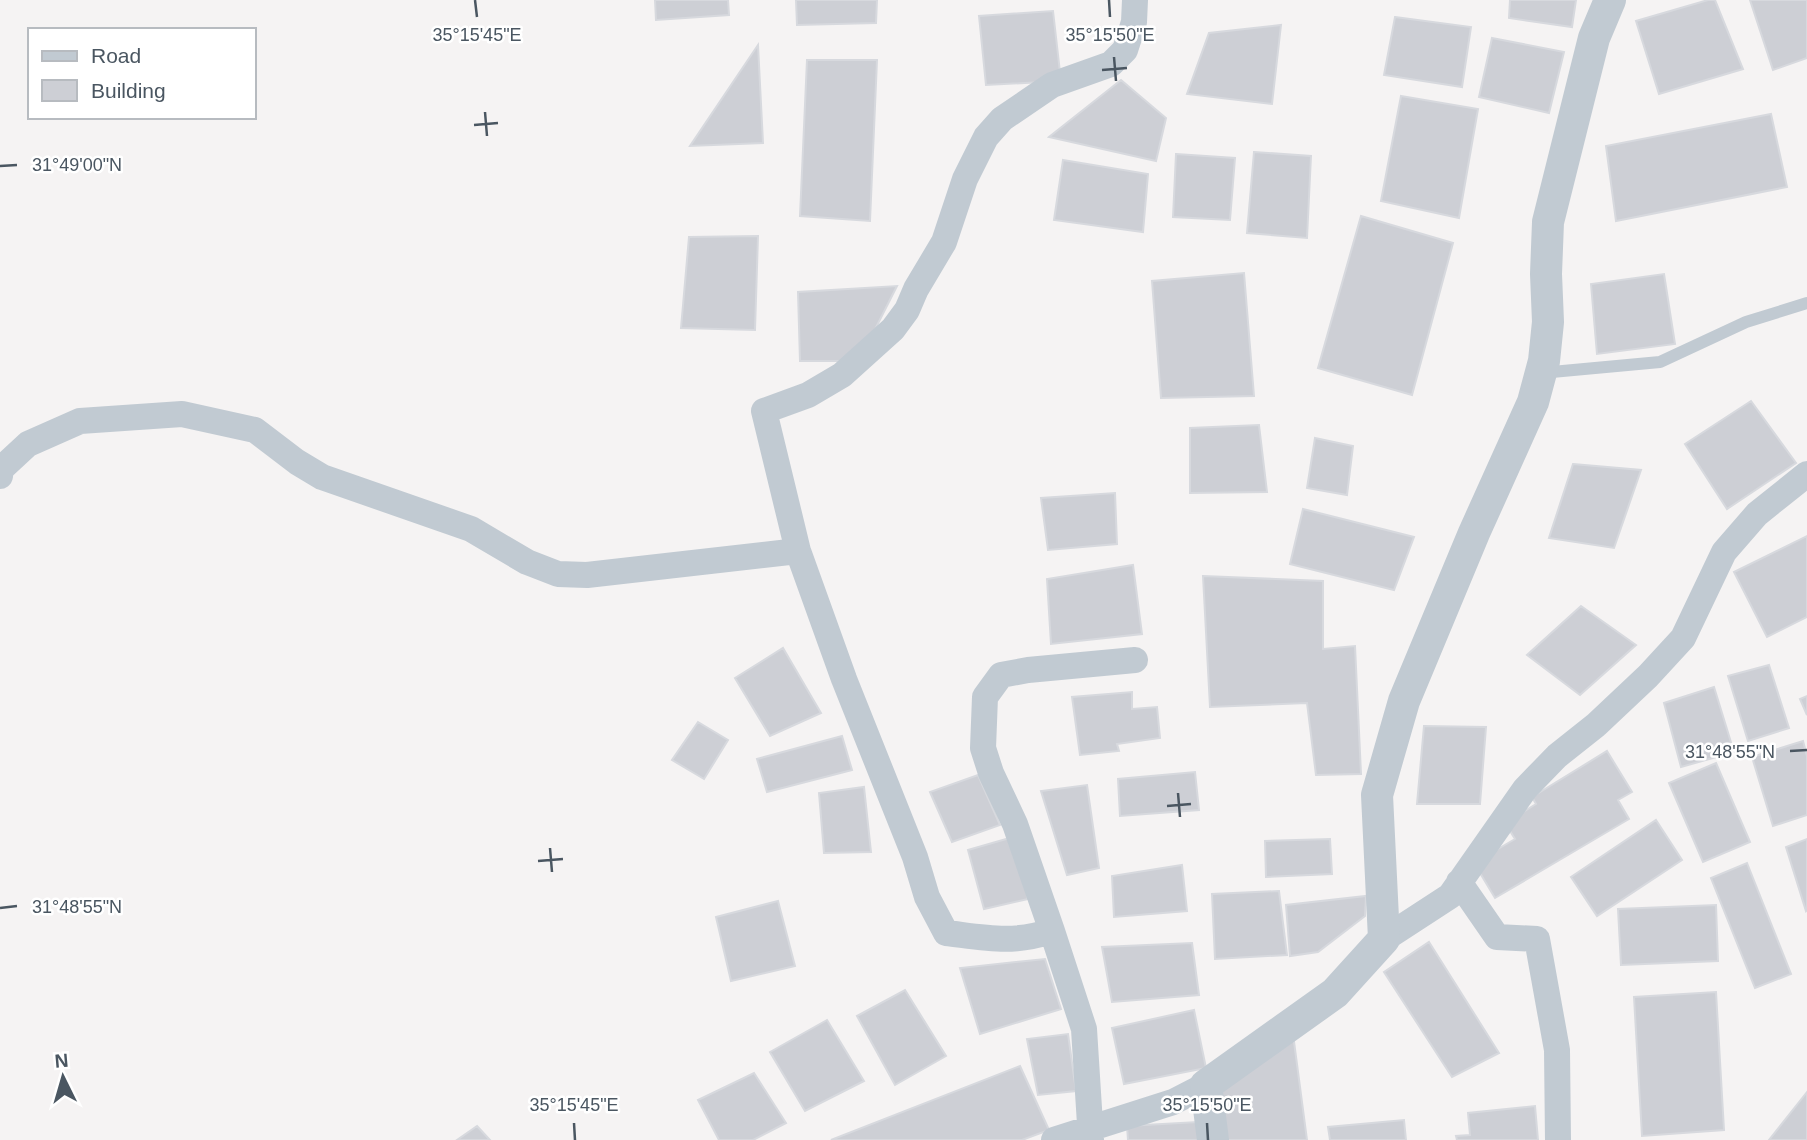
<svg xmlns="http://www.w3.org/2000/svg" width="1807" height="1140" font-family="Arial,sans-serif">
<rect width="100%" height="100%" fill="#f5f3f3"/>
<path fill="#cdcfd5" stroke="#d7d9de" stroke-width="2" d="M655,0h73l1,15 -73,5z
M796,0h81l-1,23 -79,2z
M1510,0h66l-4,27 -63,-9z
M1708,0h7l28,69 -84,25 -23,-73z
M1750,0h57v58l-34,12z
M1053,11l8,70 -75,4 -7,-69z
M1395,17l76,10 -9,60 -78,-12z
M1281,25l-9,79 -85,-10 22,-61z
M1492,38l72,14 -15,61 -70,-16z
M758,45l5,98 -73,3z
M807,60h70l-7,161 -70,-5z
M1121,80l45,38 -10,43 -107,-24z
M1401,96l77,13 -19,109 -78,-17z
M1771,114l16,73 -171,34 -10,-75z
M1254,152l57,4 -4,82 -60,-5z
M1176,154l59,4 -5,62 -57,-3z
M1063,160l85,14 -5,58 -89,-12z
M1361,216l92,27 -41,152 -94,-27z
M758,236l-3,94 -74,-2 8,-91z
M1244,273l10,123 -93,2 -9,-117z
M1664,274l11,70 -78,10 -6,-70z
M897,286l-38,75h-59l-2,-69z
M1751,401l45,62 -69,46 -42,-65z
M1259,425l8,67 -77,1v-65z
M1315,438l38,8 -6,49 -40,-7z
M1573,464l68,6 -27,78 -65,-10z
M1115,493l2,51 -69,6 -7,-52z
M1303,509l111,28 -20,53 -104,-26z
M1807,536v81l-40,20 -33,-65z
M1133,565l9,69 -91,10 -4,-65z
M1203,576l120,5v68l32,-3 6,128 -45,1 -9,-72 -97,4z
M1581,606l55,39 -56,50 -53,-40z
M783,648l38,65 -51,23 -35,-58z
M1769,665l20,63 -41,13 -20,-65z
M1714,687l20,65 -53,15 -17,-64z
M1132,692v17l25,-2 3,31 -43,6 2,7 -39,4 -8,-58z
M1807,696v19l-7,-16z
M698,722l30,18 -24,39 -32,-19z
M1424,726l62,1 -6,77h-63z
M842,736l10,34 -85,22 -10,-33z
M1803,741l4,15v59l-34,11 -21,-69z
M1607,751l25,41 -14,8 11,19 -134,79 -21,-35 41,-24 -10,-16 31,-19 -4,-7z
M1716,763l34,79 -47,20 -34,-79z
M1195,772l4,38 -79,6 -2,-37z
M978,775l22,50 -48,17 -22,-50z
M1087,785l12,83 -32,7 -26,-84z
M864,787l7,65 -47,1 -5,-60z
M1656,820l26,40 -85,56 -26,-39z
M1013,837l15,62 -44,10 -16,-59z
M1330,839l2,35 -66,3 -1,-36z
M1807,839v71l-1,1 -20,-64z
M1747,863l44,111 -36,14 -44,-110z
M1182,865l5,46 -73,6 -2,-41z
M1279,891l8,64 -72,4 -3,-65z
M1366,896l-1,20 -47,36 -28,4 -4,-51z
M778,901l17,65 -64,15 -15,-64z
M1716,905l2,56 -97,4 -3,-56z
M1429,942l70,111 -47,24 -68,-105z
M1192,943l7,52 -87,7 -10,-55z
M1045,959l16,50 -81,25 -20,-66z
M905,990l41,66 -51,29 -38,-69z
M1716,992l8,138 -82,6 -8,-139z
M1194,1010l12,58 -82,16 -12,-56z
M827,1020l37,61 -59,30 -35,-59z
M1068,1034l8,57 -38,4 -11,-56z
M1293,1034l14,106h-85l-6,-46z
M1020,1066l29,64 -27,10h-191z
M754,1073l32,50 -33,17h-34l-21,-40z
M1807,1092v48h-38z
M1535,1106l3,34h-81l-1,-4 14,-1 -2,-22z
M1404,1120l2,20h-76l-2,-13z
M1198,1122l3,18h-73l-1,-14z
M477,1126l13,14h-33z"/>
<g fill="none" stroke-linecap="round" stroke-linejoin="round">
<path stroke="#c1cad2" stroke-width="12" d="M1541,373l119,-11 86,-40 61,-19"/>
<path stroke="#c1cad2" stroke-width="26" d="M0,476l1,-7 27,-25 52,-23 102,-7 73,16 42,32 25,15 149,52 56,33 31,12 29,1 211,-24
M1459,882l38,55 40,2 20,111 1,90
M1052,931l-37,-107 -24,-51 -8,-25 2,-51 16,-22 27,-5 107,-10
M1384,939l66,-43 75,-107 32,-33 39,-31 52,-49 35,-38 41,-86 33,-38 50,-40
M1054,1140l119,-38 33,-17
M1091,1140l-7,-111 -32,-98c-40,13 -65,7 -106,2l-19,-36 -12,-40 -71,-178 -46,-128 -34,-140 44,-16 34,-20 51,-46 14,-19 9,-21 28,-47 21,-63 21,-42 16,-18 50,-34 59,-21 14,-14 9,-28 1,-22"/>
<path stroke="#c1cad2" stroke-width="32" d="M1213,1140l-7,-55 129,-92 49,-54 -7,-144 27,-94 70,-168 59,-131 11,-41 4,-39 -2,-48 2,-52 46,-184 16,-38"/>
</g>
<path fill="none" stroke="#4a5661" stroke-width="2.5" d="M475,0l2,17M1109,0l1,17M1114,57l2,24M1102,70l25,-2M485,112l2,24M474,125l24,-2M0,166l17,-1M1790,751l17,-1M1178,793l2,24M1167,806l24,-2M550,848l2,24M538,861l25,-2M0,908l17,-2M574,1123l1,17M1207,1123l1,17"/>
<g font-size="18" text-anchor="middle" fill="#4a5661" stroke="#fff" stroke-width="5" stroke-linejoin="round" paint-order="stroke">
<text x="477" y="41">35°15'45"E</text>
<text x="1110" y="41">35°15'50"E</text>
<text x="77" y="171">31°49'00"N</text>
<text x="1730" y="758">31°48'55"N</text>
<text x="77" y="913">31°48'55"N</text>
<text x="574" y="1111">35°15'45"E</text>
<text x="1207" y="1111">35°15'50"E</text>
</g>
<rect x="28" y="28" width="228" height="91" fill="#ffffff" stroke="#b7bbc0" stroke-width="2"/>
<rect x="42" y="51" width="35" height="10" fill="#c1cad2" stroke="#b7bbc0" stroke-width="2"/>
<text x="91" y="63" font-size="21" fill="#4a5661">Road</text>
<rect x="42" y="80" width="35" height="21" fill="#cdcfd5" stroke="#b7bbc0" stroke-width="2"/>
<text x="91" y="98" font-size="21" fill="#4a5661">Building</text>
<g transform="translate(63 1077) rotate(355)" stroke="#ffffff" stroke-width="5" paint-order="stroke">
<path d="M0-5L12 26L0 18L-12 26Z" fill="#4a5661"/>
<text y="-10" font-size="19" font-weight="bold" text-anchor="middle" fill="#4a5661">N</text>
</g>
</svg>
